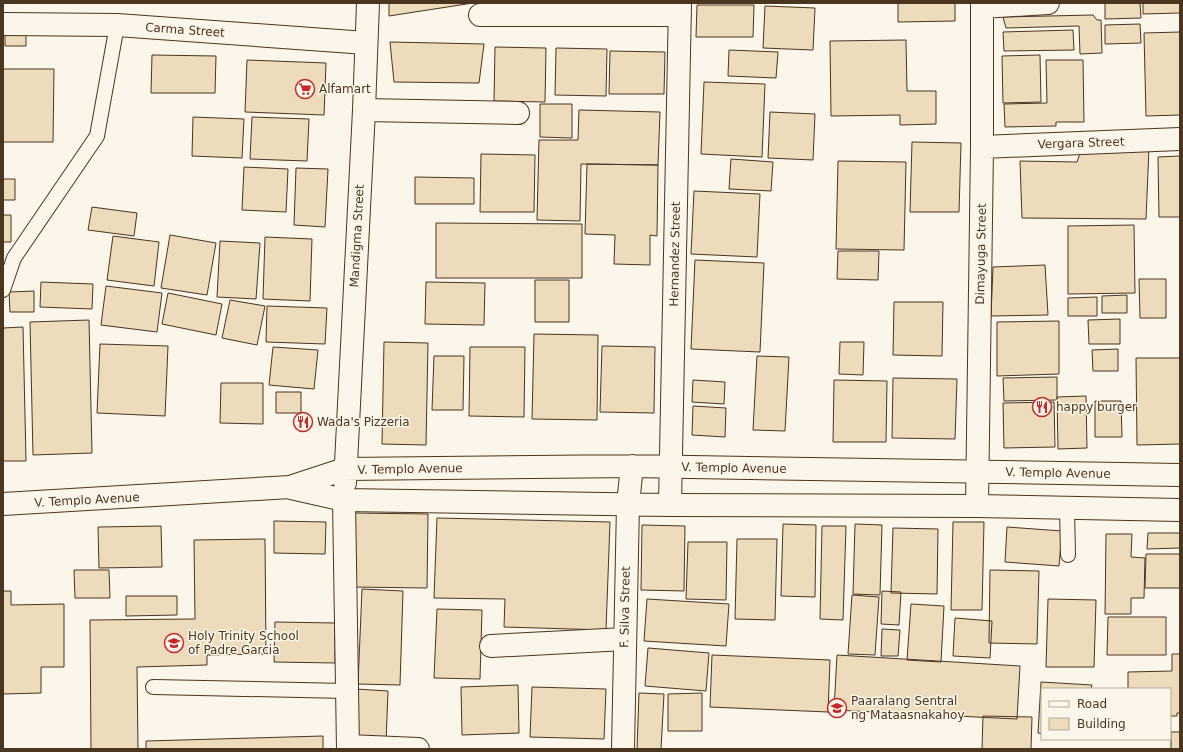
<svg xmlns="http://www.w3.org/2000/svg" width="1183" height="752" font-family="'DejaVu Sans',sans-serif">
<rect width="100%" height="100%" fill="#fbf6e9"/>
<path fill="#ecdcbc" stroke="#4a3520" d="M389,3h84l-84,13z
M898,3h57v18l-57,1z
M1105,3h35l1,15 -36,1z
M1143,3h37v10l-37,1z
M697,5h57l-1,32h-57z
M765,6l50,2 -2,42 -50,-2z
M1093,15l4,5h4l1,33 -22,1 -1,-28 -73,2 -3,-11z
M1140,24l1,19 -36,1v-19z
M26,29v17h-21v-16z
M1073,30l1,20 -70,1 -1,-19z
M1180,32v83l-34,1 -2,-83z
M906,40l1,51h29v33l-36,1v-10l-69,1 -1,-75z
M390,42l94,2 -5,39 -85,-1z
M495,47l51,1 -1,54 -51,-1z
M556,48l51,1 -1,47 -51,-1z
M729,50l49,2 -2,26 -48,-2z
M610,51l55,1 -1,42h-55z
M152,55l64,1 -1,37h-64z
M1040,55l1,47 -38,1 -1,-47z
M247,60l79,3 -2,52 -79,-3z
M1046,60h37l1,62h-28v4l-51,1 -1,-23 43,-1z
M3,69h51l-1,73h-50z
M704,82l61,2 -3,73 -61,-3z
M540,104h32v34l-32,-1z
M579,110l81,2 -2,53 -77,-1 -1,57 -43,-1 2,-80h39z
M770,112l45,2 -2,46 -45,-2z
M193,117l51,2 -2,39 -50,-2z
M252,117l57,2 -2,42 -57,-2z
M912,142l49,1 -2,69h-49z
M1149,148l-3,71 -124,-1 -2,-57 57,1 3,-9z
M481,154l54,1 -1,57h-54z
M1180,156v61h-21l-1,-60z
M731,159l42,3 -2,29 -42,-2z
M838,161l68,1 -2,88 -68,-1z
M587,164l71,1 -1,71 -7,-1v30l-36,-1 1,-29 -30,-1z
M244,167l44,2 -2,43 -44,-2z
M296,168l32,1 -3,58 -31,-2z
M415,177l59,1v26h-59z
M3,179h12v21h-12z
M694,191l66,3 -3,63 -66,-3z
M92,207l45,6 -3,23 -46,-6z
M3,215h8v27h-8z
M436,223l146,1v54h-146z
M1134,225l1,68 -67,1v-68z
M170,235l46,8 -9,52 -46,-7z
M113,236l46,6 -5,44 -47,-6z
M265,237l47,2 -2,62 -47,-2z
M220,241l40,2 -4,56 -39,-2z
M838,251h41l-1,29 -41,-1z
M695,260l69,3 -4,89 -69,-3z
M1045,265l3,50 -57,1 2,-49z
M1139,279h27v39h-26z
M535,280h34v42h-34z
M41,282l52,2 -1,25 -52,-2z
M426,282l59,1 -1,42 -59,-1z
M106,286l56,7 -5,39 -56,-7z
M34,291v21h-24l-1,-20z
M168,293l54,11 -6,31 -54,-11z
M1127,295v18h-25v-17z
M1097,297v19h-29v-18z
M230,300l35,6 -8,39 -35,-7z
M894,302h49l-1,54 -49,-1z
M267,306l60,2 -2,36 -59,-2z
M1120,319v25h-31l-1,-24z
M89,320l3,133 -59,2 -3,-133z
M1059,321v53l-62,2v-54z
M23,327l3,134h-23v-133z
M534,334l64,1 -1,85 -65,-1z
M384,342l44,1 -2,102 -44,-1z
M840,342h24l-1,33 -24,-1z
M100,344l68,2 -3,70 -68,-3z
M602,346l53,1 -1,66 -54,-1z
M273,347l45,3 -4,39 -45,-4z
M470,347h55l-1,70 -55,-1z
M1118,349v22h-25l-1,-21z
M434,356h30l-1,54h-31z
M757,356l32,1 -4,74 -32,-1z
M1136,358h44v86l-43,1z
M1057,377v23l-53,1 -1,-23z
M893,378l64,1 -2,60 -63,-1z
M693,380l32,2 -1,22 -32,-2z
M834,380l53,1 -1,61h-53z
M221,383h42v41l-43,-1z
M276,392h25v21h-25z
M1086,396l1,52 -29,1 -1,-52z
M1095,401h26l1,36h-27z
M1054,402l1,45 -51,1 -1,-45z
M693,406l33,2 -1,29 -33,-2z
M354,513l74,1 -1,74 -74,-1z
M437,518l173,4 -4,108 -102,-3 1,-28 -71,-1z
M274,521l52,1 -1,32 -51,-1z
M953,522h31l-2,88h-31z
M783,524l33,1 -1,72 -34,-1z
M855,524l27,1 -2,70 -27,-1z
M642,525l43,1 -1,65 -43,-1z
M161,526l1,41 -63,1 -1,-41z
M822,526h24l-3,94 -23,-1z
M1007,527l55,4 -3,35 -54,-4z
M893,528l45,1 -1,65 -46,-1z
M1148,533h32v15l-33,1z
M1106,534h26l-1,23 14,1 -1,40h-13v16h-26z
M265,539l1,115 -59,1v10l-70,2 1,82h-47l-1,-129 105,-1 -1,-79z
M737,539h40l-2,81 -40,-1z
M688,542h39l-1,58 -40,-1z
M1146,554h34v34h-35z
M74,570h35l1,28h-35z
M990,570l49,1 -2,73 -48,-1z
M362,589l41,2 -3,94 -42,-1z
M3,591h8v14l53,-1v63h-23v26l-38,1z
M882,591l19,1 -2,33 -18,-1z
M852,595l27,2 -4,58 -27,-1z
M126,596h51v19l-51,1z
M647,599l82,5 -3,42 -82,-5z
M1048,599l48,1 -2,67h-48z
M911,604l33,2 -3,56 -34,-2z
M437,609l45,1 -2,69 -46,-1z
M1108,617h58v38h-59z
M955,618l37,3 -2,37 -37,-2z
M275,622l60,1v40l-61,-1z
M882,629l18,1 -2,26h-17z
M648,648l61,5 -3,38 -61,-5z
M1172,654h8v59h-3v3h-7v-27h-42v-17l44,-1z
M712,655l118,5 -2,52 -118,-5z
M837,655l183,11 -3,53 -183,-9z
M1041,682l51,3 -1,4h-49v45l-4,-1z
M518,685l1,48 -57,2 -1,-48z
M532,687l74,2 -2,50 -74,-2z
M355,689l33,2 -2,52 -32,-1z
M639,693l25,1 -3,55h-24z
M702,693v38h-34v-37z
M983,716l49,1 -1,32h-49z
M1171,732h9v17h-9z
M323,736v13h-177v-8z"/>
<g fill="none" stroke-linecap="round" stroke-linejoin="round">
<defs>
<path id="lane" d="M3,290l11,-32 83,-122 20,-111
M1067,508l1,47
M153,687l194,4"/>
<path id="street" d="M982,7l66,-4
M480,15h200
M3,24l114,1 249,18
M364,110l154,3
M982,147l198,-8
M344,500l4,249
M670,505l10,-502
M977,506l5,-359v-144
M491,646l134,-7
M348,746l70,3"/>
<path id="secondary" d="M345,483l19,-373 4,-107
M291,488l53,12 326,5 307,1 203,4
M3,504l287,-17 55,-18 287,-3 548,9
M623,749l5,-245 4,-38"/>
</defs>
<use href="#lane" stroke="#4a3520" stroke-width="16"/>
<use href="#street" stroke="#4a3520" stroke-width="24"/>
<use href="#secondary" stroke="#4a3520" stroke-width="24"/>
<use href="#lane" stroke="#fbf6e9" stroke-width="14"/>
<use href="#street" stroke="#fbf6e9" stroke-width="22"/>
<use href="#secondary" stroke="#fbf6e9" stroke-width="22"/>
</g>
<defs>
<symbol id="supermarket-ring" viewBox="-11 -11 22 22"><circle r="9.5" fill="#fbf6e9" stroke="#c62828" stroke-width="1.5"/><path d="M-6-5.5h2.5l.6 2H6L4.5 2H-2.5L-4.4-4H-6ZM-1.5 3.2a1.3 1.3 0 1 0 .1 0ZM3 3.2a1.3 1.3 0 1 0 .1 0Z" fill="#c62828"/></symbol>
<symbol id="restaurant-ring" viewBox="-11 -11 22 22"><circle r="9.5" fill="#fbf6e9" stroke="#c62828" stroke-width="1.5"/><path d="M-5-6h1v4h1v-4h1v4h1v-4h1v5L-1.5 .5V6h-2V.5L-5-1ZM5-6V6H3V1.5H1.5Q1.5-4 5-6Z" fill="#c62828"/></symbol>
<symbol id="school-ring" viewBox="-11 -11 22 22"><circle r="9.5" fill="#fbf6e9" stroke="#c62828" stroke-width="1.5"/><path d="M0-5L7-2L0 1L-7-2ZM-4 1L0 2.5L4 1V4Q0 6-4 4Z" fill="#c62828"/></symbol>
</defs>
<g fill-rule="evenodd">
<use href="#supermarket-ring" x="294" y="78" width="22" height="22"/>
<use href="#restaurant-ring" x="1031" y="396" width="22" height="22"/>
<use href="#restaurant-ring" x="292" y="411" width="22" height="22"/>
<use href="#school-ring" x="163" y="632" width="22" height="22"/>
<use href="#school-ring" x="826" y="697" width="22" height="22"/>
</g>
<g text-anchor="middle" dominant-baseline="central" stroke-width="3" stroke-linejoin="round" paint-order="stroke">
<g font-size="12" fill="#4a3520" stroke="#fbf6e9">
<text transform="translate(185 30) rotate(4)">Carma Street</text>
<text transform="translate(1081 143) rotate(-2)">Vergara Street</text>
<text transform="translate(357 236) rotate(-87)">Mandigma Street</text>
<text transform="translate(675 254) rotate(-89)">Hernandez Street</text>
<text transform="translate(981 254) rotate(-89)">Dimayuga Street</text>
<text transform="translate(734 468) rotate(1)">V. Templo Avenue</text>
<text transform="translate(410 469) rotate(-1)">V. Templo Avenue</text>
<text transform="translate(1058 473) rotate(1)">V. Templo Avenue</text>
<text transform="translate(87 500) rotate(-3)">V. Templo Avenue</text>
<text transform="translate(625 607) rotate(-89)">F. Silva Street</text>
</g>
<g font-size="12" fill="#4a3520" stroke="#fbf6e9" text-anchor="start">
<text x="319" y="89">Alfamart</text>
<text x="1056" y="407">happy burger</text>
<text x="317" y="422">Wada's Pizzeria</text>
<text x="188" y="636">Holy Trinity School<tspan x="188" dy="14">of Padre Garcia</tspan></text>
<text x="851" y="701">Paaralang Sentral<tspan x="851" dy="14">ng Mataasnakahoy</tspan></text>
</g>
</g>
<rect width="1183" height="752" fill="none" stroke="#4a3520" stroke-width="8"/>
<rect x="1041" y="688" width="130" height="52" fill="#fbf6e9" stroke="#b4a999"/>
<rect x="1049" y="701" width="20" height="6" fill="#fbf6e9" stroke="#b4a999"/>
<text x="1077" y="708" font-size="12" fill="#4a3520">Road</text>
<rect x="1049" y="718" width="20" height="12" fill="#ecdcbc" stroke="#b4a999"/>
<text x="1077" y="728" font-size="12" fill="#4a3520">Building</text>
</svg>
